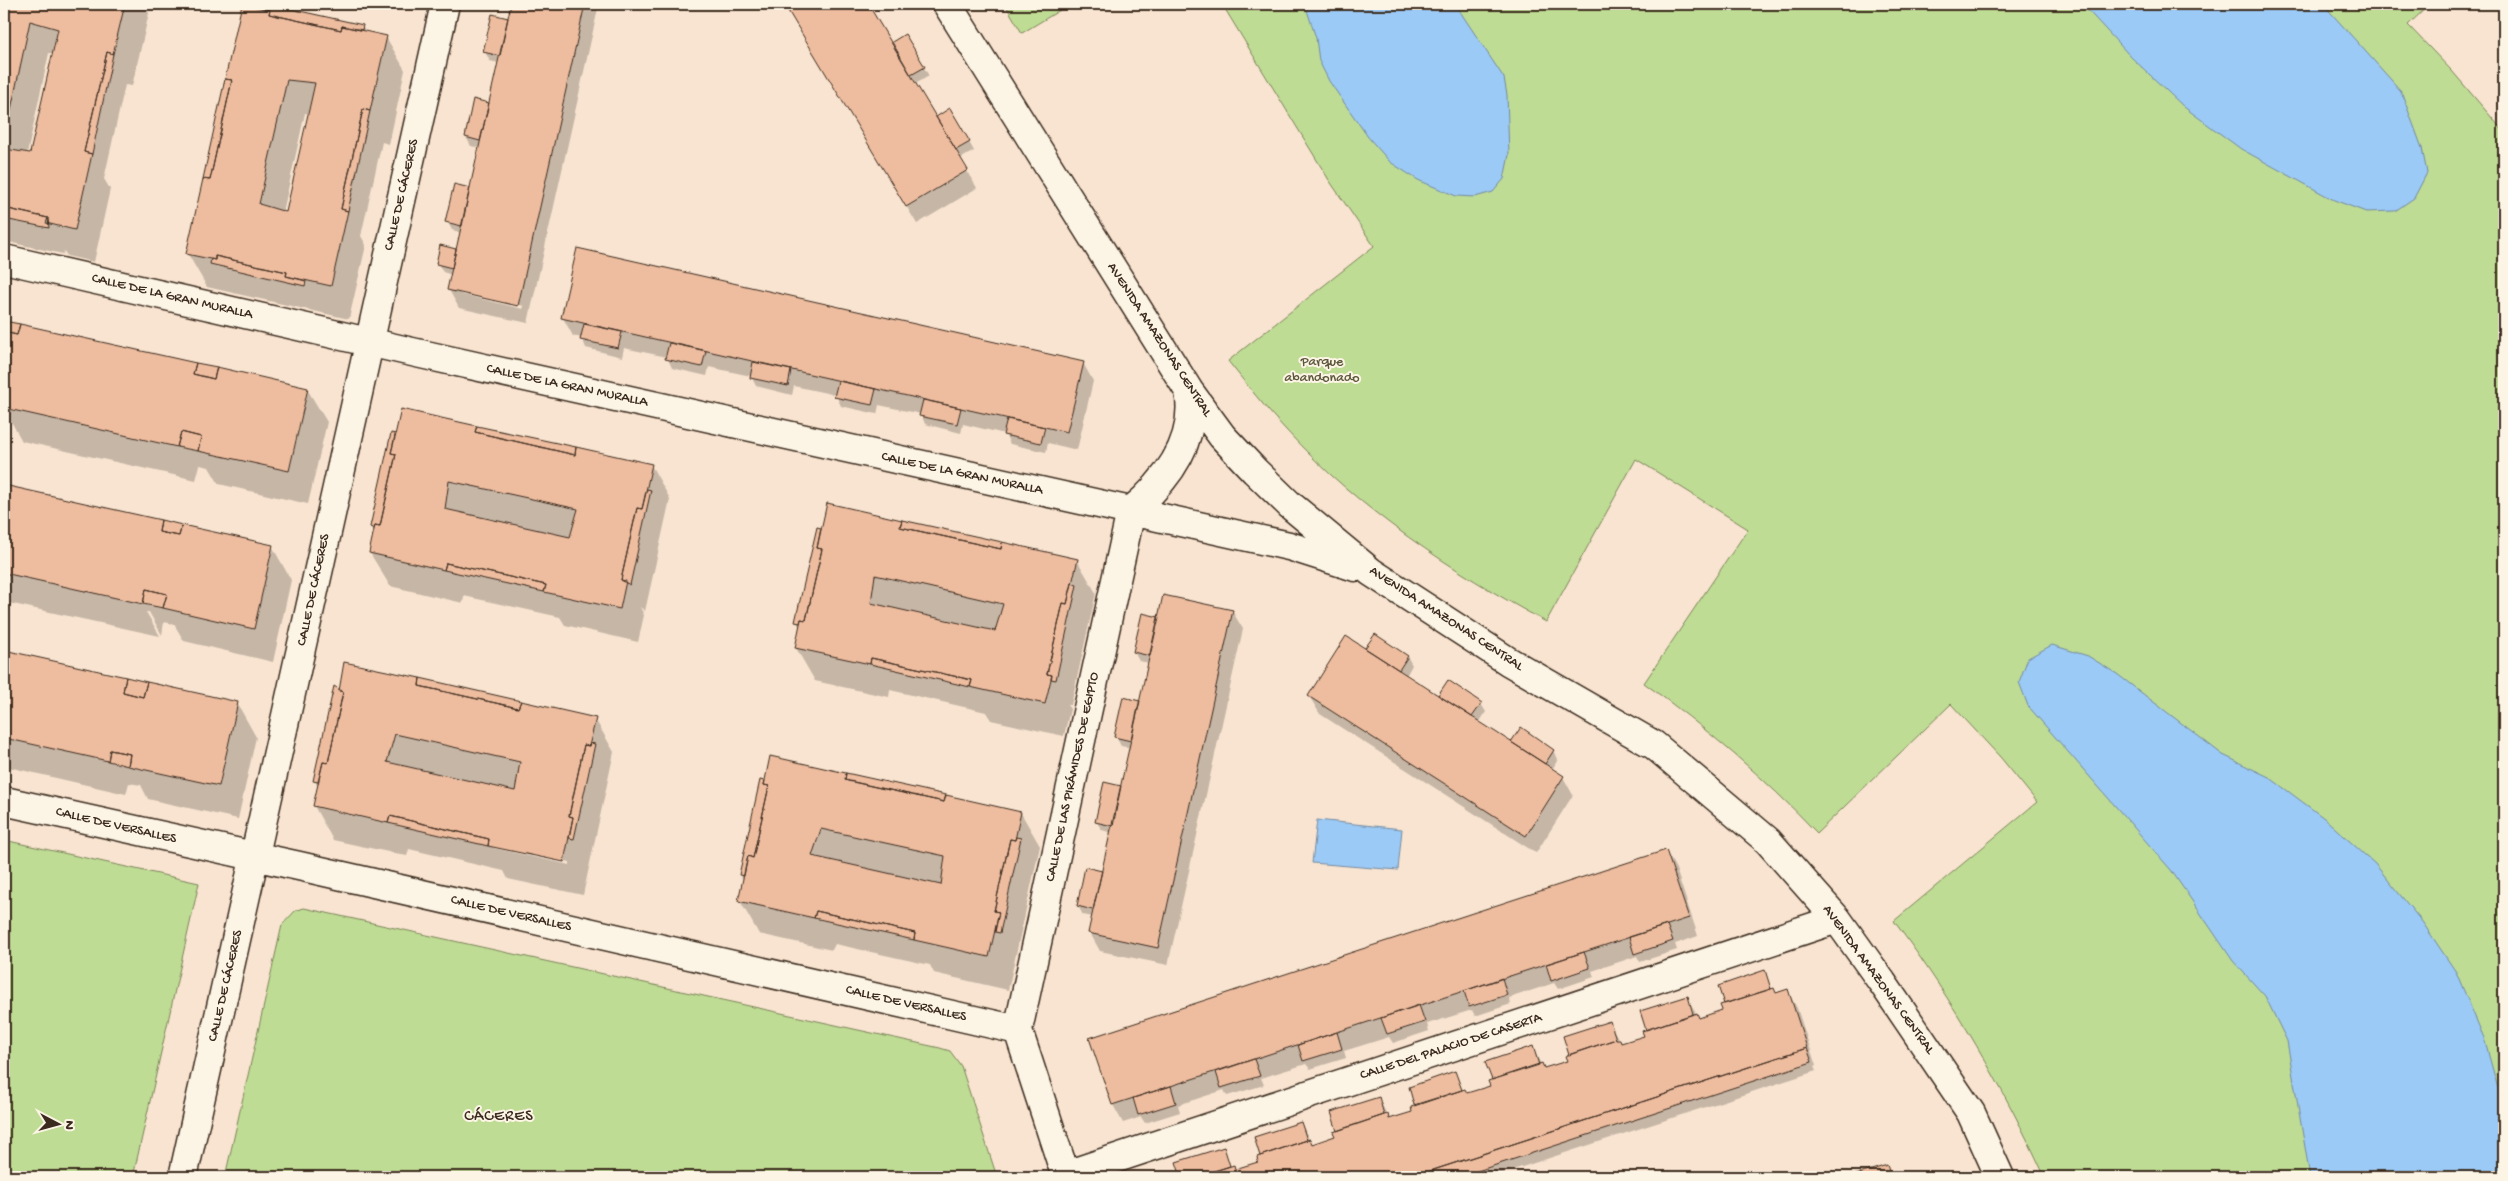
<svg xmlns="http://www.w3.org/2000/svg" width="2508" height="1181" font-family="'Gochi Hand',sans-serif">
<rect width="100%" height="100%" fill="#f8e4d0"/>
<filter id="ink" filterUnits="userSpaceOnUse"><feTurbulence type="fractalNoise" baseFrequency=".02" numOctaves="2"/><feDisplacementMap in="SourceGraphic" scale="10" xChannelSelector="R" yChannelSelector="G"/><feConvolveMatrix kernelMatrix="1 2 1 2 8 2 1 2 1" color-interpolation-filters="sRGB"/></filter>
<g filter="url(#ink)">
<path fill="#bedc94" stroke="#7c8359" d="M1005,4h65l-48,29z
M1222,4h1208l-22,21 44,46 52,61v1045h-459c-42,-91 -91,-175 -151,-256l143,-119 -36,-44 -50,-54 -134,129c-53,-56 -111,-105 -173,-150l104,-154 -112,-70 -90,163c-95,-52 -186,-111 -259,-191 -21,-22 -40,-46 -59,-70l146,-115 -45,-66z
M4,840l195,43 -66,294h-129z
M304,908l636,140 10,3 11,15 36,111h-772l57,-252 13,-14z"/>
<path fill="#9bcaf6" stroke="#758aa0" d="M1305,4h150l49,74 3,17 2,60 -5,24 -11,13 -18,5 -19,-1 -38,-16 -28,-18 -22,-25 -39,-56 -10,-20 -3,-23z
M2082,4h241l78,87 21,57 5,25 -13,25 -19,13 -29,1 -32,-12 -93,-51 -57,-42 -53,-50z
M2052,645l36,11 29,18 106,81 46,22 55,41 51,46 48,59 33,49 28,66 20,72v67h-194l-23,-136 -22,-45 -32,-35 -62,-91 -143,-164 -9,-24 9,-24z
M1317,820l85,9 -4,41 -86,-7z"/>
<path fill="#0003" fill-rule="evenodd" d="M4,4h140l5,9 -17,73 -7,-1 -21,94 6,10 -16,73 -27,-6 -3,-5 -1,3 -59,-13zM49,53l4,1 -22,100h-4z
M512,4h87l-71,319 -69,-15 -10,-18 3,-15 -9,-3 -5,-8 18,-14 1,3 4,-20 -9,-3 -5,-9 24,-30 9,-43 -9,-2 -5,-9 24,-33 9,-41 -9,-2 -5,-9 23,-30zM460,292l64,14 -1,3 -63,-15z
M785,4h96l-11,6 32,53 2,-2 1,-26 24,41 -14,8 21,34 33,24 5,9 -14,8 17,29 -60,36z
M268,8l94,18 4,6 20,5 19,33 -16,74 -7,-2 -21,94 5,9 -17,74 -142,-32 -19,-33 81,-243zM305,113h4l-22,100 -4,-1z
M563,318l520,45 10,18 -16,69 -29,-7 -2,9 -36,-8 -5,-10 -42,-10 -2,9 -36,-9 -4,-10 -42,-9 -2,9 -36,-8 -5,-11 -42,-9 -2,9 -36,-9 -5,-10 -42,-9 -2,9 -35,-8 -5,-11 -43,-9 -2,9 -36,-9 -4,-10 -9,-2z
M4,322l303,67 20,33 -19,82 -89,-20 -10,-17 -9,-2 -4,15 -174,-39 -10,-18 -8,-2z
M392,434l259,31 19,34 -25,112 -5,-4 4,8 -6,27 -73,-17 -5,-8 -96,-21 -1,7 -73,-17 -20,-33 5,-19 -4,-7z
M4,486l268,60 19,34 -18,82 -89,-21 -10,-17 -10,-2 -2,13 -13,-23h-3l14,24 -156,-34z
M820,529l2,2 255,29 19,33 -25,112h-4l3,4 -6,27 -73,-16 -5,-8 -96,-22 -1,7 -74,-16 -19,-33 4,-20 -3,-6z
M1232,611l11,18 -75,336 -68,-14 -10,-18 3,-16 -10,-2 -5,-9 8,-37 17,3 9,-39 -10,-3 -6,-9 26,-33 9,-40 -10,-2 -5,-9 24,-32 9,-42 -10,-2 -5,-9 25,-34z
M1367,648l40,8 5,9 -6,11 32,21 10,-15 33,22 5,8 -7,11 37,24 37,4 5,8 -6,11 11,7 10,18 -37,58 -216,-139 -11,-18 60,-43z
M4,652l233,51 19,34 -18,82 -90,-20 -7,-14 -12,-2 -3,11 -122,-28z
M340,691l255,28 19,33 -31,143 -75,-16 -4,-8 -95,-22 -2,7 -74,-16 -19,-34 4,-19 -3,-6zM493,845l77,17v3l-77,-17z
M771,758l250,55 19,33 -32,144 -74,-17 -4,-8 -95,-21 -3,6 -73,-16 -19,-33 4,-20 -4,-6z
M1666,851l10,18 22,67 -23,8 2,6 -37,12 -3,-6 -45,15 2,6 -36,12 -4,-6 -45,15 2,6 -36,12 -3,-6 -45,14 2,7 -36,12 -4,-6 -45,14 2,7 -36,11 -4,-5 -45,14 3,7 -37,11 -3,-6 -46,15 2,7 -35,11 -4,-6 -18,6 -10,-18 -22,-67z
M1765,972l7,18 5,4 10,-4 10,18 19,58 -2,1 2,4 -325,106h-308l-5,-14 45,-14 8,18 4,3 25,-7 41,-40 11,22 25,-8 41,-39 12,22 24,-8 2,-6 -6,-19 45,-14 8,18 4,4 24,-8 41,-40 12,23 25,-8 41,-39 11,21 25,-7 41,-40 12,22 24,-8z
M1887,1167l5,10h-38z
M1146,1174l2,3h-13z"/>
<path fill="#eebd9f" stroke="#3b2a1e" fill-rule="evenodd" d="M4,4h121l-12,50 -6,-2 -23,100 8,2 -17,76 -29,-7 2,-5 -44,-10v-59l26,4 28,-124 -28,-8 -26,121z
M242,4l28,6 -1,4 72,16 1,-4 45,10 -17,75 -7,-2 -22,100 7,2 -17,75 -45,-10 1,-4 -72,-16v4l-29,-6 17,-75 7,1 22,-100 -7,-1zM287,80l28,3 -29,129 -27,-8z
M268,4l95,21 -1,5 -20,-4 -1,4 -72,-16 1,-4 -3,-1z
M511,4h74l-67,302 -71,-16z
M784,4h84l100,166 -62,37z
M492,14l16,4 -8,38 -17,-4z
M905,34l20,33 -14,8 -19,-33z
M107,52l6,2 -21,100 -8,-2z
M225,79l7,1 -22,100 -7,-1z
M473,99l16,4 -9,38 -15,-4z
M950,108l20,34 -14,8 -20,-33z
M363,109l7,2 -22,100 -7,-2z
M454,184l16,4 -8,38 -17,-4z
M4,208l44,10 1,10 -45,-9z
M440,245l16,4 -4,19 -16,-4z
M577,248l507,114 -17,70 -506,-114z
M215,256l72,16 -1,4 20,5 -1,5 -95,-22 1,-5 4,1z
M4,321l16,3 -3,11 -13,-3z
M20,324l176,39 -3,11 21,5 3,-12 91,21 -19,83 -91,-20 3,-14 -20,-5 -4,15 -173,-39v-76l13,3z
M584,324l38,8 -4,16 -38,-8z
M669,343l37,8 -4,16 -37,-8z
M753,362l38,8 -3,16 -38,-8z
M196,363l21,4 -3,12 -21,-5z
M838,381l38,8 -4,16 -38,-8z
M923,400l38,8 -4,16 -38,-8z
M401,409l76,17 -2,6 100,23 1,-8 76,17 -10,45 -5,-1 -16,72 5,1 -6,28 -76,-17 2,-7 -100,-22 -2,7 -75,-17 6,-28 5,1 16,-72 -5,-1zM449,481l129,28 -8,28 -125,-28z
M1007,419l38,8 -4,16 -38,-8z
M477,426l99,21 -1,8 -100,-23z
M181,432l20,5 -3,14 -21,-4z
M391,433l5,1 -5,19 5,1 -16,72 -5,-1 -1,4 -4,-2z
M4,485l157,35 -2,12 20,4 3,-11 91,20 -19,84 -91,-21 4,-14 -21,-5 -3,15 -139,-31z
M647,489l4,1 -21,95 -9,-5 16,-72 5,1z
M827,503l75,17 -2,7 101,22 1,-7 76,17 -11,45 -4,-1 -16,71 5,1 -7,29 -75,-17 2,-7 -101,-22 -1,6 -75,-16 6,-29 5,1 16,-71 -5,-1zM875,575l128,29 -8,27 -124,-28z
M161,520l21,5 -3,11 -20,-4z
M902,520l100,22 -1,7 -101,-22z
M817,527l4,1 -4,20 5,1 -16,71 -5,-1 -1,4 -5,-1z
M446,563l100,22 -2,7 -100,-22z
M1072,583l5,2 -21,95 -5,-1 1,-4 -5,-1 16,-71 4,1z
M146,589l21,5 -4,14 -20,-4z
M1163,595l70,15 -75,338 -70,-15z
M1142,613l17,4 -9,39 -17,-4z
M1375,634l33,22 -9,14 -34,-22z
M1346,636l218,140 -38,60 -218,-140z
M4,650l122,27 -3,15 20,5 4,-15 91,20 -19,84 -91,-20 2,-12 -20,-4 -2,11 -104,-23z
M871,658l101,22 -2,7 -100,-23z
M344,662l76,16 -1,8 99,22 3,-7 75,17 -7,28 -5,-1 -15,71 4,1 -9,45 -76,-16 1,-7 -99,-23 -2,7 -75,-17 10,-44 5,1 15,-71 -4,-1zM395,734l125,28 -5,29 -128,-29z
M126,677l21,5 -4,15 -20,-5z
M420,678l101,23 -3,7 -99,-22z
M1448,680l34,23 -10,14 -34,-22z
M334,686l9,6 -15,71 -5,-1 -5,20 -5,-1z
M1123,697l17,4 -9,40 -17,-4z
M1521,727l33,23 -9,14 -34,-22z
M590,743l5,1 -21,95 -5,-1 4,-21 -4,-1 15,-71 5,1z
M110,750l20,4 -2,12 -20,-5z
M770,756l76,17 -1,7 3,1 96,21 2,-7 75,17 -6,28 -5,-1 -16,72 5,1 -10,45 -75,-17 1,-7 -99,-22 -2,7 -76,-17 10,-45 5,2 16,-72 -5,-1zM821,829l124,27 -4,29 -129,-29z
M846,773l100,22 -2,7 -99,-22z
M760,780l5,1 -1,4 5,1 -16,72 -5,-2 -4,20 -5,-1z
M1104,782l17,4 -8,40 -18,-4z
M390,816l99,23 -1,7 -100,-23z
M1016,837l5,1 -21,95 -5,-1 4,-20 -5,-1 16,-72 5,1z
M1666,850l23,68 -577,187 -23,-67z
M1085,867l17,4 -9,39 -16,-4z
M816,911l99,22 -1,7 -100,-22z
M1667,925l6,16 -39,13 -5,-17z
M1584,952l6,16 -39,13 -5,-17z
M1765,970l6,19 -47,15 -6,-18z
M1502,978l5,17 -38,12 -5,-16z
M1774,988l2,5 12,-4 19,59 -395,129h-217l39,-12 1,4 23,-7 -1,-5 53,-18 2,5 23,-8 -2,-4 51,-17 4,-1 1,5 23,-7 -1,-5 54,-18 2,4 23,-7 -2,-5 54,-18 2,5 23,-7 -2,-5 51,-17h4l1,4 23,-7 -2,-5 55,-18 2,5 23,-8 -2,-5z
M1688,996l5,18 -47,16 -6,-19z
M1419,1005l6,17 -38,12 -6,-16z
M1610,1021l6,18 -47,16 -6,-19z
M1337,1032l5,17 -39,12 -5,-16z
M1533,1046l6,19 -47,15 -7,-18z
M1807,1048l5,14 -353,115h-47z
M1254,1059l6,17 -39,12 -5,-16z
M1455,1071l7,19 -48,15 -5,-18z
M1171,1086l5,17 -38,12 -5,-17z
M1379,1097l5,18 -47,16 -6,-19z
M1301,1122l6,18 -47,16 -6,-19z
M1224,1147l6,19 -35,11h-14l-5,-15z
M1887,1165l4,12h-41z"/>
<g fill="none" stroke-linecap="round" stroke-linejoin="round">
<defs>
<path id="minor" d="M947,4l242,387 33,45 33,35 35,34 81,67 137,89 146,84 114,96 69,78 45,63 89,131 29,64
M4,259l417,95 868,192 66,21
M4,801l295,65 719,164
M1066,1175l771,-256
M183,1177l262,-1173
M1066,1177l-48,-147 113,-519c36,-30 67,-70 58,-120"/>
</defs>
<use href="#minor" stroke="#3b2a1e" stroke-width="31"/>
<use href="#minor" stroke="#fcf5e5" stroke-width="28"/>
</g>
</g>
<g text-anchor="middle" dominant-baseline="central" stroke-width="4" stroke-linejoin="round" paint-order="stroke">
<g font-size="14" fill="#3b2a1e" stroke="#fcf5e5">
<text transform="translate(402 195) rotate(-77)">CALLE DE CÁCERES</text>
<text transform="translate(172 297) rotate(13)">CALLE DE LA GRAN MURALLA</text>
<text transform="translate(1159 340) rotate(57)">AVENIDA AMAZONAS CENTRAL</text>
<text transform="translate(567 386) rotate(12)">CALLE DE LA GRAN MURALLA</text>
<text transform="translate(962 474) rotate(12)">CALLE DE LA GRAN MURALLA</text>
<text transform="translate(314 590) rotate(-78)">CALLE DE CÁCERES</text>
<text transform="translate(1446 619) rotate(33)">AVENIDA AMAZONAS CENTRAL</text>
<text transform="translate(1073 777) rotate(-78)">CALLE DE LAS PIRÁMIDES DE EGIPTO</text>
<text transform="translate(116 826) rotate(13)">CALLE DE VERSALLES</text>
<text transform="translate(511 914) rotate(13)">CALLE DE VERSALLES</text>
<text transform="translate(1878 980) rotate(54)">AVENIDA AMAZONAS CENTRAL</text>
<text transform="translate(226 986) rotate(-77)">CALLE DE CÁCERES</text>
<text transform="translate(906 1004) rotate(13)">CALLE DE VERSALLES</text>
<text transform="translate(1451 1047) rotate(-18)">CALLE DEL PALACIO DE CASERTA</text>
</g>
<g font-size="14" fill="#5c563c" stroke="#fcf5e5">
<text x="1322" y="362">Parque<tspan x="1322" dy="16">abandonado</tspan></text>
</g>
<g font-size="16" letter-spacing="1" fill="#3b2a1e" stroke="#fcf5e5">
<text x="499" y="1117">CÁCERES</text>
</g>
</g>
<rect width="2508" height="1181" fill="none" stroke="#fcf5e5" stroke-width="20"/>
<rect x="10" y="10" width="2488" height="1161" fill="none" stroke="#3b2a1e" stroke-width="2" filter="url(#ink)"/>
<g transform="translate(58 1124) rotate(96)" stroke="#fcf5e5" stroke-width="4" paint-order="stroke">
<path d="M0-4L9 19L0 12L-9 19Z" fill="#3b2a1e"/>
<text y="-8" font-size="14" font-weight="bold" text-anchor="middle" fill="#3b2a1e">N</text>
</g>
</svg>
